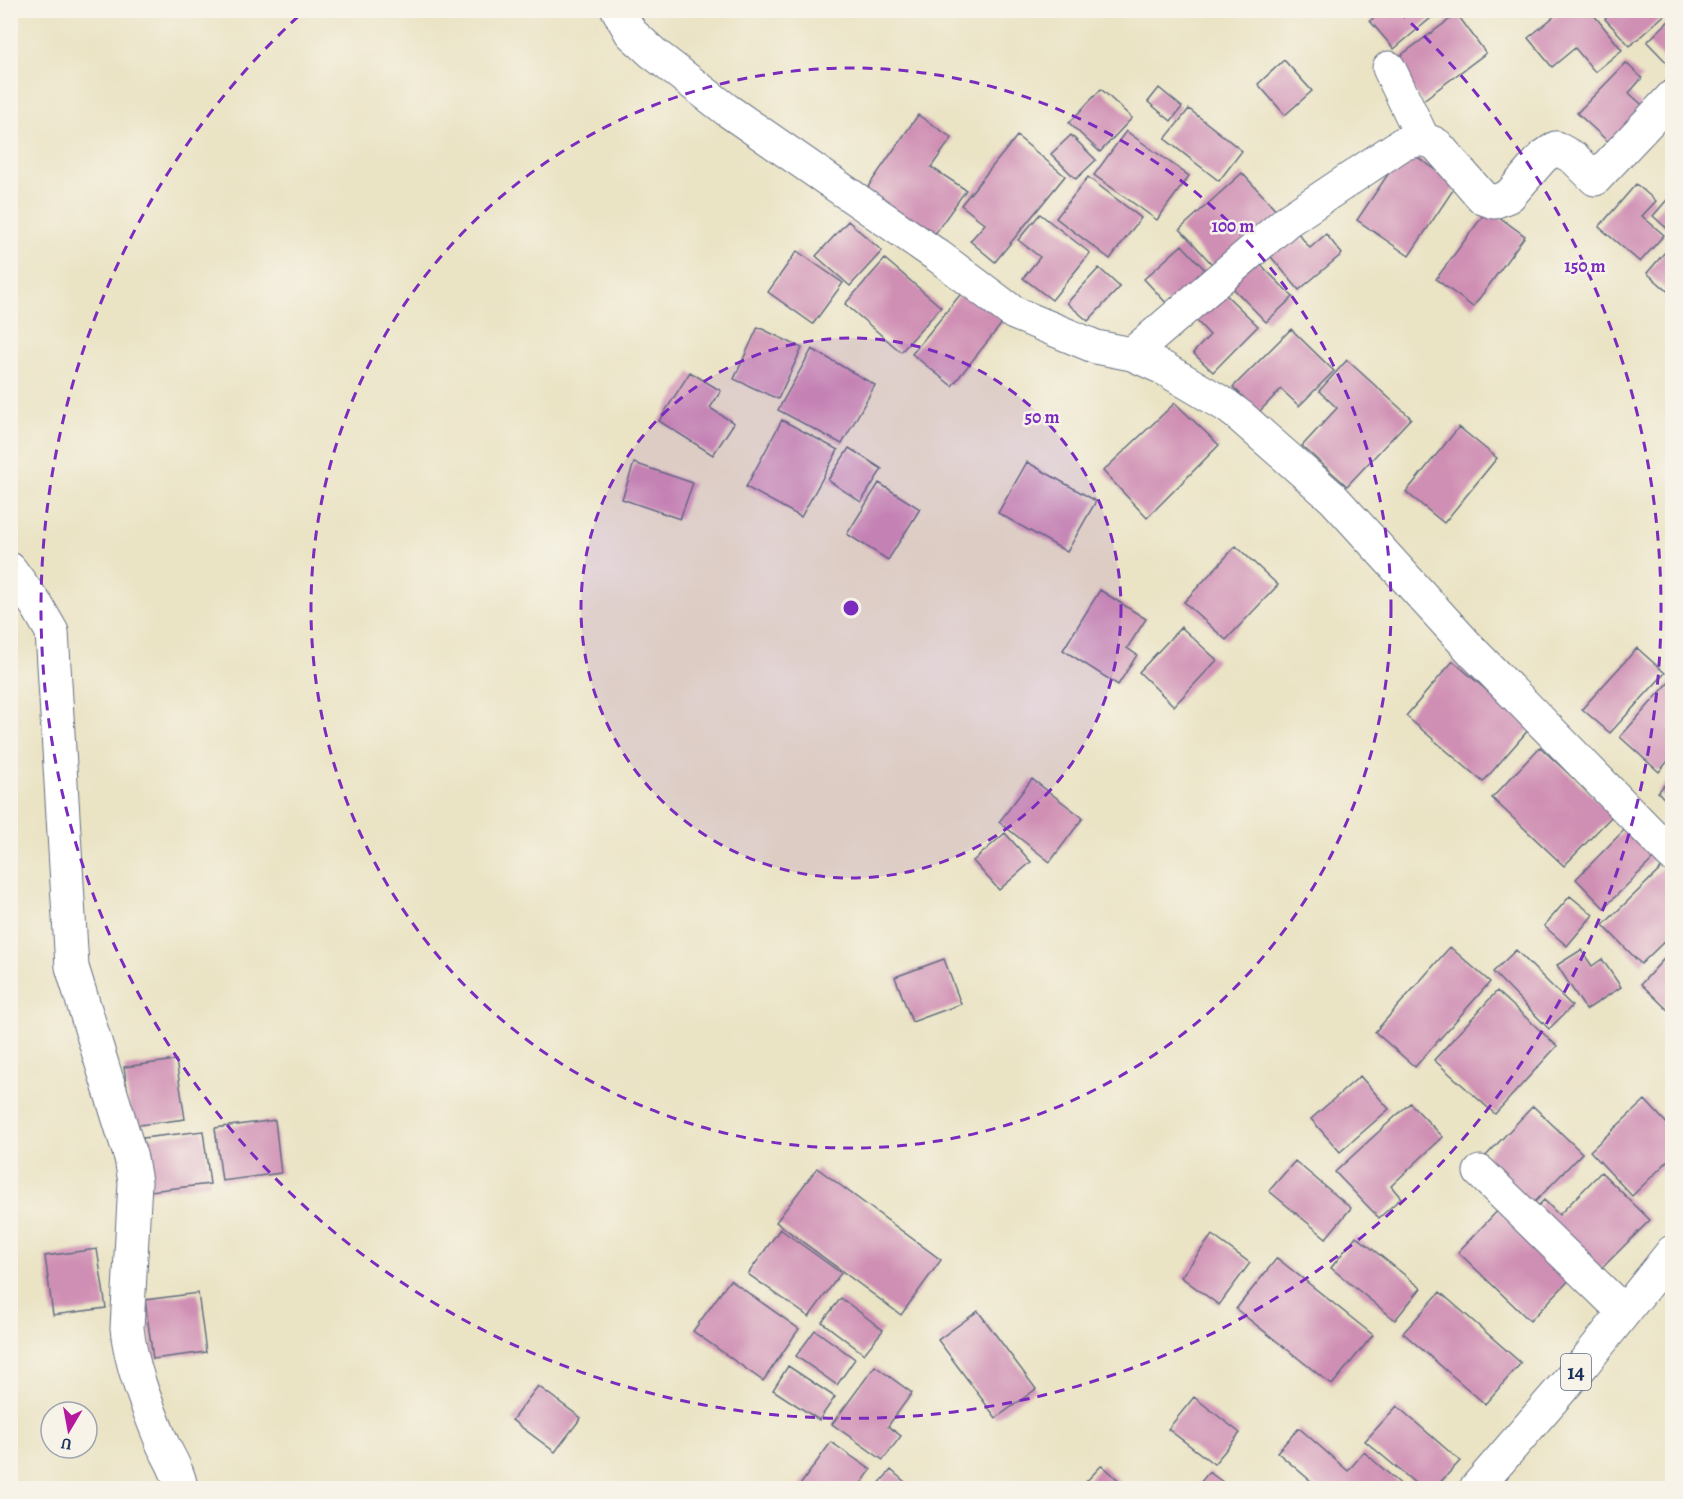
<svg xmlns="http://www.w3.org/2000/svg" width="1683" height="1499" font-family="Alegreya,serif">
<rect width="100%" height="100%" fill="#f7f3e8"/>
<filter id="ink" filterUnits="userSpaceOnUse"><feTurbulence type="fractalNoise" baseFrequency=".0167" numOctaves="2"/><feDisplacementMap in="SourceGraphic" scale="12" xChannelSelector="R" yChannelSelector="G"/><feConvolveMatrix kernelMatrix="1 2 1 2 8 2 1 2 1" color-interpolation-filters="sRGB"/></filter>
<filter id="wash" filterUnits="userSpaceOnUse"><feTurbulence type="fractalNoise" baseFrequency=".008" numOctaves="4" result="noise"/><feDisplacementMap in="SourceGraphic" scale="24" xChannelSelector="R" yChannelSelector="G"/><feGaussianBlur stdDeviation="1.35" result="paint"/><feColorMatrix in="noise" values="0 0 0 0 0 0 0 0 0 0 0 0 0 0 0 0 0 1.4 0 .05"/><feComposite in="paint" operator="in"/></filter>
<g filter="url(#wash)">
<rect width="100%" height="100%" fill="#eae3c4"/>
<g id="blocks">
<path fill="#cf8eb3" d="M1382,10h45l5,7 -38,32 -24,-28z
M1562,10h28l32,40 -27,22 -20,-24 -23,19 -24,-29z
M1615,10h55l-40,36 -25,-27z
M1457,14l29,39 -64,48 -30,-39z
M1672,18v50l-25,-26z
M1284,60l28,31 -27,24 -27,-31z
M1626,63l16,15 -13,15 20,18 -34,37 -38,-35z
M1159,88l23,19 -11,14 -23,-19z
M1101,89l31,29 -32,34 -31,-29z
M1189,109l53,42 -23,30 -54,-42z
M918,115l34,23 -21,29 35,23 -34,48 -67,-47z
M1126,131l63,45 -32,44 -63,-45z
M1071,135l25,25 -20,19 -25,-25z
M1017,136l48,40 -70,86 -25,-21 15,-17 -24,-19z
M1405,149l52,35 -48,72 -52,-36z
M1242,173l39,42 -62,57 -39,-43z
M1088,177l53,41 -31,41 -54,-41z
M1636,184l20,17 -14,15 22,19 -24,27 -41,-35z
M1672,194v39l-19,-17z
M1488,209l37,27 -52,71 -37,-28z
M1040,214l50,39 -38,47 -29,-22 17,-21 -22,-17z
M848,221l34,30 -32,35 -34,-30z
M1293,227l17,21 16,-14 16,20 -43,36 -33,-39z
M1672,244v51l-25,-22z
M1182,245l25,27 -38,34 -25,-27z
M797,251l46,32 -30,41 -45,-32z
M1253,257l40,40 -27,25 -39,-40z
M885,259l56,48 -40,45 -56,-48z
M1099,268l21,19 -32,34 -21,-18z
M964,290l40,31 -52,65 -40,-32z
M1221,290l37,36 -45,46 -20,-19 17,-18 -16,-17z
M758,327l44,21 -24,51 -44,-20z
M1291,329l43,42 -35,35 -18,-17 -22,23 -26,-25z
M812,349l63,36 -33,59 -64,-34z
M1347,360l64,58 -64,68 -45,-40 35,-38 -18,-17z
M690,372l31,19 -11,17 24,15 -21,32 -54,-34z
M1175,403l44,42 -72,73 -44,-47z
M782,420l56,30 -37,67 -55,-30z
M1459,427l38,31 -53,65 -38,-31z
M849,448l33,21 -21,33 -33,-22z
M1027,462l69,39 -29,51 -69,-39z
M634,463l59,20 -13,36 -58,-20z
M879,483l41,26 -32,51 -41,-26z
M1236,546l42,39 -52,55 -42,-38z
M1100,590l46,29 -19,29 10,7 -19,30 -55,-35z
M1181,627l36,33 -43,46 -35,-34z
M1637,648l28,25 -55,60 -28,-24z
M1453,661l77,67 -47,54 -77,-66z
M1672,679v77l-13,16 -39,-35z
M1540,747l73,68 -49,51 -72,-68z
M1672,777v30l-14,-15z
M1032,779l51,39 -33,44 -51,-40z
M1628,826l29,29 -53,53 -28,-29z
M1005,833l26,29 -32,28 -26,-29z
M1669,861l3,4v69l-31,30 -38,-39z
M1570,896l23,19 -26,31 -23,-20z
M1450,947l40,35 -75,85 -40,-35z
M1516,950l56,56 -23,23 -56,-57z
M1581,950l11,16 10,-7 19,28 -35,23 -29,-45z
M1672,950v64l-31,-30z
M944,959l17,45 -49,18 -17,-45z
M1497,991l60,55 -62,68 -61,-54z
M176,1060l9,59 -53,7 -8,-59z
M1360,1076l29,33 -49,43 -29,-33z
M1645,1100l27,29v28l-40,39 -42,-45z
M1410,1103l33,34 -52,49 10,12 -22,20 -44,-46z
M1533,1106l49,47 -51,53 -49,-46z
M275,1120l6,53 -59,8 -7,-53z
M203,1131l7,53 -60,7 -7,-53z
M1295,1161l56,47 -25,30 -57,-47z
M817,1168l124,92 -40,55 -125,-93z
M1601,1172l49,48 -54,54 -63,-63 11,-11 15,15z
M1505,1203l73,68 -48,50 -72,-69z
M780,1229l61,44 -32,44 -61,-43z
M1212,1235l38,28 -31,42 -38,-28z
M1356,1236l65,52 -26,32 -64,-52z
M97,1249l9,59 -53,7 -8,-59z
M1277,1258l96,77 -41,50 -96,-76z
M730,1280l69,49 -36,52 -70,-50z
M1440,1292l81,71 -36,41 -82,-71z
M198,1293l8,59 -53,7 -8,-59z
M841,1298l42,32 -19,24 -42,-32z
M978,1311l58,78 -40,29 -58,-78z
M815,1330l40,29 -18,26 -41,-29z
M788,1366l47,31 -16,23 -46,-30z
M875,1366l37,27 -24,33 13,10 -18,24 -51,-36z
M538,1386l43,32 -26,34 -43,-32z
M1194,1397l46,36 -26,31 -46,-35z
M1397,1406l63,55 -25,27h-14l-56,-47z
M1299,1428l49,43 16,-19 41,36h-86l-42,-36z
M831,1442l40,28 -13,18h-60z
M1102,1465l25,23h-47z
M891,1470l21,18h-37z
M1209,1472l22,16h-35z"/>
</g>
</g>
<g filter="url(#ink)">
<use href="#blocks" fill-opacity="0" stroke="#636e82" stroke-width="1.5"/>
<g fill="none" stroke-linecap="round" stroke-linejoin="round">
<defs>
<path id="minor" d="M618,10l13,23 22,20 74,57 211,146 76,57 82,34 36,7 31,14 64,38 13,10 93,82 140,154 199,203
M1389,68l34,71
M1132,354l155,-133 115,-77c13,-4 23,-7 35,1l46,53 11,4 15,-6 34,-39 13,-9 18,10 21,21 77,-82
M10,569l27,37 15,26 20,335 59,191 4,24 -8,146c4,40 21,80 36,117 7,14 16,28 18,43
M1480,1172l144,140"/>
<path id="trunk" d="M1476,1488l108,-125 88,-111"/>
</defs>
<use href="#minor" stroke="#636e82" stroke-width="35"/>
<use href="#trunk" stroke="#636e82" stroke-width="35"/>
<use href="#minor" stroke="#fff" stroke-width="33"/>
<use href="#trunk" stroke="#fff" stroke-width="33"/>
</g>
</g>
<circle cx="851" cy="608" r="270" fill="#7b2cbf" fill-opacity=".12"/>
<g fill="none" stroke="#7b2cbf" stroke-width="3" stroke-dasharray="10 8">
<circle cx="851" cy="608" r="270"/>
<circle cx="851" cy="608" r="540"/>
<path d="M1398 11A810 810 0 1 1 304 11"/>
</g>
<g text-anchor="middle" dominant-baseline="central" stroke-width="5" stroke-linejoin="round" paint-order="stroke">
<rect fill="#f7f3e8" stroke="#5d6a87" stroke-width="1.5" x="1561" y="1354" width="30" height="36" rx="4.5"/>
<g font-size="21" font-weight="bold" fill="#1b2f5e">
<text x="1576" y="1372">14</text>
</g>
</g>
<circle cx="851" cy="608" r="9" fill="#7b2cbf" stroke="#f7f3e8" stroke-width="3"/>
<g font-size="18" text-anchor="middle" font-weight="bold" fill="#7b2cbf" stroke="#f7f3e8" stroke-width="5" stroke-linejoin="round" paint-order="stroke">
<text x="1233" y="232">100 m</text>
<text x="1585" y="272">150 m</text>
<text x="1042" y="423">50 m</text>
</g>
<rect width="1683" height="1499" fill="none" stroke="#f7f3e8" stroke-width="36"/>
<g transform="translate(69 1430) rotate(190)"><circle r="28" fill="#f7f3e8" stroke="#9fa5b1" stroke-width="1.5"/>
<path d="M0-4.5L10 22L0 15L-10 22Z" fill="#b5179e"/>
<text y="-9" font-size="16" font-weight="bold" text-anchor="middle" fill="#1b2f5e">U</text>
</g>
</svg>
